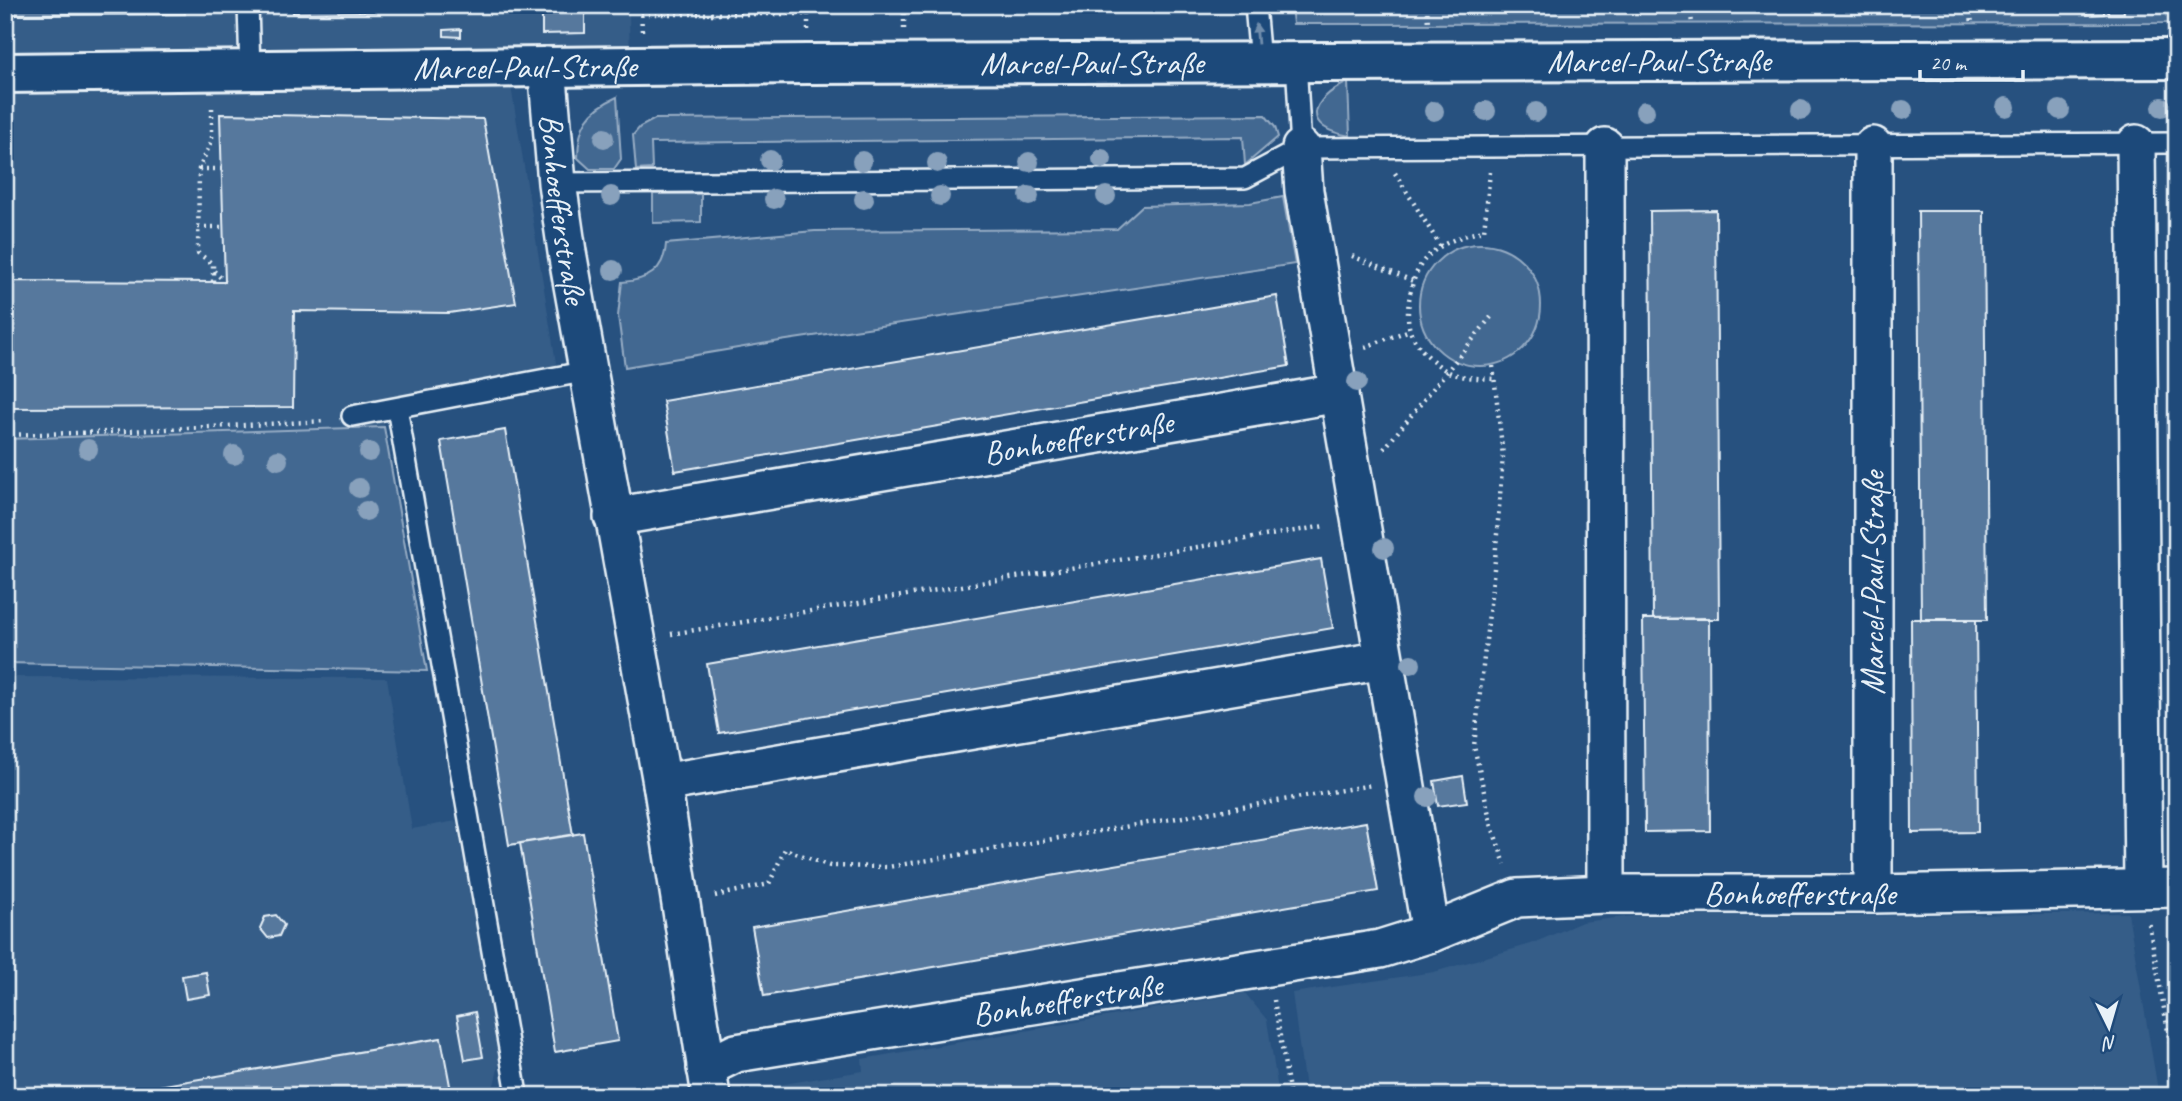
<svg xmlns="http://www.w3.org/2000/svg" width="2182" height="1101" font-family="Caveat,sans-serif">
<rect width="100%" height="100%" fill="#27517f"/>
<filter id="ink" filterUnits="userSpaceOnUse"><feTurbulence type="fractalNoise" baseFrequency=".0143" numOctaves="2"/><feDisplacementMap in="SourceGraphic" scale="14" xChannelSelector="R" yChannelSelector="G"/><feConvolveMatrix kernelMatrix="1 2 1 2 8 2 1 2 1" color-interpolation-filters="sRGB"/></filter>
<g filter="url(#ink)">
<path fill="#355d88" d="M5,5h624l1,73 -120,2 49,301 -177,34 2,12 -379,12z
M5,677l382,1 25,151 44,-8 45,236 -7,28 -10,11h-450l-1,-3 -28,3z
M1659,913l198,3 271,-3 31,183h-853l-14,-103 142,-21 97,-28 51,-22z
M1245,993l22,27 12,76h-519l-1,-8 104,-17 -1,-12z"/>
<path fill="#436891" stroke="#96acc4" stroke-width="2" d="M1291,5h886v18l-884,1z
M1348,82l2,54c-49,-8 -41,-36 -2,-54z
M617,97l4,62 -7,10h-24l-12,-11c0,-33 10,-48 39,-61z
M1265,115l10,12 3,10 -33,28 -2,-28 -592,6 1,26 -16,1 -3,-35 7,-8 15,-8z
M653,194h48v28l-48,1z
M1283,197l12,67 -515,77 -155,26 -7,-51 4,-34c25,-2 42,-10 44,-38l149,-13 302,-2 25,-23 108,-3z
M1419 305a61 61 0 1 1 122 0a61 61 0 1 1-122 0Z
M384,427l43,244 -422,-8v-224z"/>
<path fill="#57789d" stroke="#e8f1f8" stroke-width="2" d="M5,5h179l1,9 -180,1z
M293,5h292v28l-43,1v-25l-249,4z
M2086,5h18v9l-17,1z
M2107,5h16l1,8h-16z
M461,29v8l-17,-1v-6z
M220,114l263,5 33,184 -67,10 -155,-2 -1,96 -288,1v-127l220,1z
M1716,210l3,409h-66l-3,-408z
M1918,211h66l3,409h-66z
M1277,296l12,70 -614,105 -12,-70z
M505,430l68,405 -64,10 -68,-404z
M1321,559l12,69 -614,105 -12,-69z
M1709,618l1,213 -65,1 -2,-213z
M1911,619h65l2,213 -66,1z
M1463,776l4,26 -29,4 -4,-25z
M1366,822l12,69 -614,105 -12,-69z
M583,833l35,208 -63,11 -35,-209z
M276,915l8,10 -5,11 -11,2 -8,-10 5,-11z
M206,972l4,23 -24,4 -4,-23z
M475,1012l8,45 -18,3 -8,-44z
M441,1038l11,58h-316l-1,-6z"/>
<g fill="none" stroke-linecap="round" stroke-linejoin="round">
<defs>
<path id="service" d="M248,5l2,65
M1255,5l5,57
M1296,61l5,87
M557,183l688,-5 56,-30 876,-5
M397,408l120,686
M352,416l236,-45"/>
<g id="minor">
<path id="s1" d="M547,66l10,117 10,69 95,531 49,313"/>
<path d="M2136,144l7,744"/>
<path d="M1873,146v748"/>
<path d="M1605,147l1,747"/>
<path d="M1301,148l3,43 127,742"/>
<path id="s2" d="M613,517l726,-124"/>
<path d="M662,783l722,-123"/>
<path id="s3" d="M706,1068l30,-15 644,-104 51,-16 86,-35 89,-4h267l304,-6"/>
</g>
<g id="tertiary">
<path id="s4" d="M5,73l803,-9 1369,-5"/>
</g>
</defs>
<use href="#service" stroke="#e8f1f8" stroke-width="24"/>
<use href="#minor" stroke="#e8f1f8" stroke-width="42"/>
<use href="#tertiary" stroke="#e8f1f8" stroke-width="44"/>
<path stroke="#e8f1f8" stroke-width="4.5" stroke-dasharray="2 5" stroke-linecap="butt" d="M1427,5l1,20
M1690,5l2,19
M1970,5l2,20
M641,14h167
M904,29v-24
M808,30v-16l12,-9
M642,31l-1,-23 4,-3
M212,108v32l-13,29 -1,84 15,11v18
M199,169h22
M1490,172l-6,59c-21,4 -42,11 -58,27 -14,14 -22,53 -16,72 4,15 23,32 35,40 13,8 33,8 48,9
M1395,173l46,74
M198,227h24
M1352,256l61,25
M214,271l11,11
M1365,347l45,-17
M1493,366l10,90 -8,104 -21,186 17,78 14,40
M5,435l104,-3 217,-11
M1384,449l107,-132
M671,634l654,-108
M715,896l54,-12 16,-35 45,17 58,1 484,-82
M2149,924l28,158
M1274,1000l16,96"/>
<use href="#service" stroke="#1f4a7a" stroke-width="19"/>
<use href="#minor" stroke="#1f4a7a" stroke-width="37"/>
<use href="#tertiary" stroke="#1f4a7a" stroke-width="38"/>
</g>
<g fill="#88a1bc">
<circle cx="2006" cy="107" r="10"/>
<circle cx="2162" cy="107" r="10"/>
<circle cx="1801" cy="110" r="10"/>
<circle cx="1903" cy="110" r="10"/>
<circle cx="2060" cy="110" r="10"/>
<circle cx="1434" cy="111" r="10"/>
<circle cx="1486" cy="111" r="10"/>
<circle cx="1645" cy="111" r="10"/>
<circle cx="1536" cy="112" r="10"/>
<circle cx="604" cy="138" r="10"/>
<circle cx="1102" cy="159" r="10"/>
<circle cx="770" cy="160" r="10"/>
<circle cx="862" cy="161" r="10"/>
<circle cx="1029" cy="162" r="10"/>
<circle cx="937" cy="163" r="10"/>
<circle cx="611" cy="196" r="10"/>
<circle cx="940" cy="196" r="10"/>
<circle cx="1029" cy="196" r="10"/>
<circle cx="1106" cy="196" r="10"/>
<circle cx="774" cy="199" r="10"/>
<circle cx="864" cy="199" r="10"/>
<circle cx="613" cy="270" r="10"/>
<circle cx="1357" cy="382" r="10"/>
<circle cx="88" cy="449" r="10"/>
<circle cx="369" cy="452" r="10"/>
<circle cx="234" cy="455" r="10"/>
<circle cx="278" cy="460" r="10"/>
<circle cx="359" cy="488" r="10"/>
<circle cx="366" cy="511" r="10"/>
<circle cx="1384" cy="548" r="10"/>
<circle cx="1411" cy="664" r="10"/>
<circle cx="1427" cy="797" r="10"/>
</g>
<defs><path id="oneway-solid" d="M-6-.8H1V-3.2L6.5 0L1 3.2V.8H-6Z" transform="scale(1.75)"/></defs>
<use fill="#6f8dac" href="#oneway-solid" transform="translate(1257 34) rotate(-95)"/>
</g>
<g text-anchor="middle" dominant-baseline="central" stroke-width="5" stroke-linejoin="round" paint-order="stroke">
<g font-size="33" fill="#e8f1f8" stroke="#1f4a7a">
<text stroke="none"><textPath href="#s4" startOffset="1654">Marcel-Paul-Straße</textPath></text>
<text stroke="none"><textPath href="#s4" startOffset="1087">Marcel-Paul-Straße</textPath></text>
<text stroke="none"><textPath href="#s4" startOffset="520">Marcel-Paul-Straße</textPath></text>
<text stroke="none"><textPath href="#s1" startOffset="144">Bonhoefferstraße</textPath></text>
<text stroke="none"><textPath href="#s2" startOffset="472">Bonhoefferstraße</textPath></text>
<text transform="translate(1873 583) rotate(-90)">Marcel-Paul-Straße</text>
<text stroke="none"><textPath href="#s3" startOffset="1115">Bonhoefferstraße</textPath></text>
<text stroke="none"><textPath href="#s3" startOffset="369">Bonhoefferstraße</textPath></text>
</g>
</g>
<rect width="2182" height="1101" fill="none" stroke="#1f4a7a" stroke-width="28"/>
<rect x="14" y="14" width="2154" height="1073" fill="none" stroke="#e8f1f8" stroke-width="2.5" filter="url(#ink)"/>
<g transform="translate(2109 1027) rotate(175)" stroke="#1f4a7a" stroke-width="5" paint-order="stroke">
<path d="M0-5L12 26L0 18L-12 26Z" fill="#e8f1f8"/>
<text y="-10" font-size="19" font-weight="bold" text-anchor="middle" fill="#e8f1f8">N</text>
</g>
<path d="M1920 70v10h103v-10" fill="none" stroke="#e8f1f8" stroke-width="3.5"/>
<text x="1930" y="70" font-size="21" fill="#e8f1f8" stroke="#1f4a7a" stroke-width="5" paint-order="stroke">20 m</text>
</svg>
